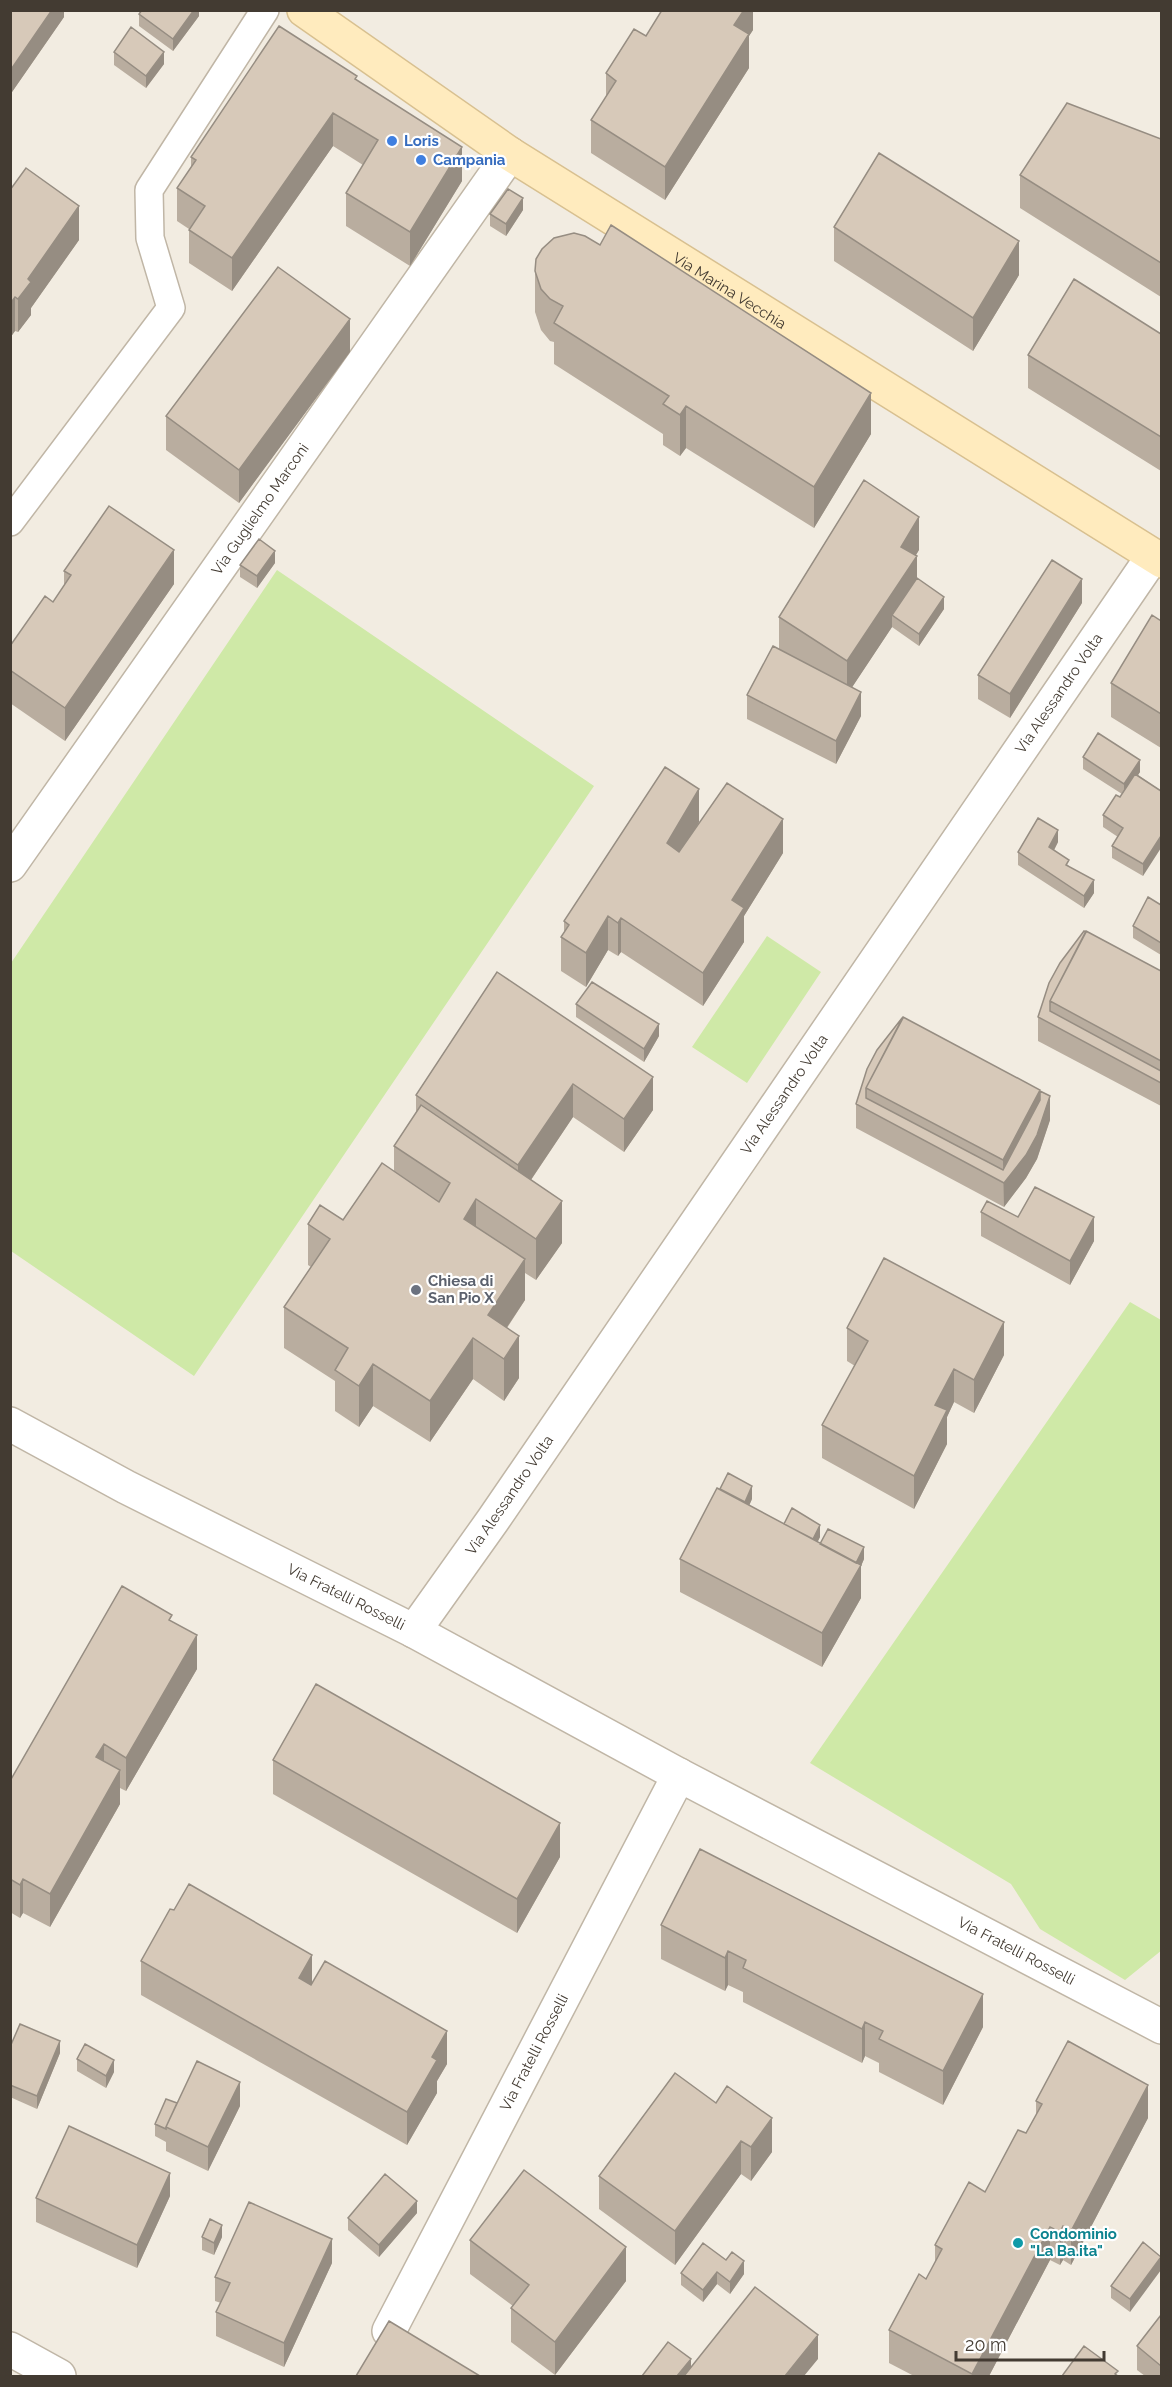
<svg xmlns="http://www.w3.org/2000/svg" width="1172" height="2387" font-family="Raleway,sans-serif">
<rect width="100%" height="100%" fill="#f2ece1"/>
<path fill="#cfe9a7" d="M277,570l317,216 -400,590 -183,-125v-288z
M767,936l54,36 -74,111 -55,-36z
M1130,1302l31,18 1,630 -37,30 -85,-51 -29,-45 -201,-121z"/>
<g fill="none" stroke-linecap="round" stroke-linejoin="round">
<defs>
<path id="service" d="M10,522l161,-214 -21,-70 -1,-48 116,-180"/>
<g id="minor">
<path id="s1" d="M10,865l500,-711"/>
<path id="s2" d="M10,1424l116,63 288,144 265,144 483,252"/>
<path id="s3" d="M414,1631l79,-111 660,-964"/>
<path id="s4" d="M389,2331l290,-556"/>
</g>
<path id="tertiary" d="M10,2349l49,27"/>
<g id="secondary">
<path id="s5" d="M304,10l206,144 652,407"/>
</g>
</defs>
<use href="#service" stroke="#c0b6a6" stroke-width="30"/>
<use href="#minor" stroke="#c0b6a6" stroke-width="36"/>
<use href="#tertiary" stroke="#c0b6a6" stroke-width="36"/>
<use href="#secondary" stroke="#d8c090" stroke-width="36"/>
<use href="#service" stroke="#fff" stroke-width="27"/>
<use href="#minor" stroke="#fff" stroke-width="33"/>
<use href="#tertiary" stroke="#fff" stroke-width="33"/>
<use href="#secondary" stroke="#ffebbe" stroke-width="33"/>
</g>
<path fill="#b9ad9f" d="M10,10h54v7l-52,75 -2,-1z
M199,10v6l-26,35 -34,-25v-12z
M753,10v20l-4,6v32l-84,132 -74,-47v-33l15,-23v-24l40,-37z
M114,52l50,12 -18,24 -32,-23z
M357,81l105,100 -52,85 -64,-40v-33l17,-28 -30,-19 -101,145 -43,-28v-34l-12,-8v-33l14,-21v-10z
M1161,139v158l-141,-89v-33z
M10,190l69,50 -48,68v7l-13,17 -3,-1 -5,7z
M523,210l-17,26 -16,-10v-12z
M834,227l185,48 -46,76 -139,-90z
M535,271l336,163 -57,94 -128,-80 -6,8 -17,-11v-11l-109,-70v-22l-4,-1 -9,-11 -6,-18z
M1161,334v137l-133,-83v-33z
M350,352l-111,151 -73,-53v-34z
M919,550l-4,6 2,22 27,31 -25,37 -27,-19 -40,60 9,29 -25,48 -89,-45v-24l32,-46v-32z
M275,563l-18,25 -17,-11v-12z
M64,571l110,13 -109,157 -55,-38v-57l43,-44 11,-16z
M1082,603l-72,115 -32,-19v-24z
M1161,621v127l-50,-31v-34z
M1083,757l57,15 -2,3 23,16 -18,85 -31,-18v-12l6,-9 -15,-10v-12l19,-21 -39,-25z
M699,822l84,31 -39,63v26l-41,64 -82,-54 -3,4 -10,-6 -22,37 -25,-16v-34l3,-4v-12z
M1058,842l-4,8 40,43 -10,15 -66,-43v-13z
M1161,905v50l-28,-17v-12z
M1161,971v135l-123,-65v-24l11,-34z
M497,972l156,138 -29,42 -51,-35 -42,63 31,63 -26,37 -11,-7v27l-18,28 12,50 -15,23 -31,-22 -43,63 -57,-36 -14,21 -24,-16v-30l-51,-33v-41l27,-40 -3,-2v-41l35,-4 51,-48v-26l22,-32v-19z
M576,1004l83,32 -15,26 -68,-45z
M877,1050l163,41 10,29 -13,39 -11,19 -22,29 -148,-79v-24z
M981,1212l113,29 -24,44 -89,-49z
M847,1328l157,27 -30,58 -20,-11 -7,15v27l-33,65 -92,-51v-33l33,-59 -8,-5z
M752,1499l-3,6 35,19 36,13 -3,5 47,17 -3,7v32l-39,69 -142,-75v-33z
M172,1621l25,48 -71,122 -6,-3v16l-70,123 -27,-14 -3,5 -10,-6v-131z
M273,1760l287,97 -43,76 -244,-139z
M661,1925l322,102 -40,78 -64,-33v-9l-14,-7 -3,7 -119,-61v-10l-15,-7 -3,6 -64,-32z
M141,1961l171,21 135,82 -10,17v12l-30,52 -266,-150z
M10,2047l50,6 -23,56 -27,-12z
M77,2059l37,13 -8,16 -29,-17z
M675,2073l97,79 -21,29 -10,-7 -66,91 -76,-56v-33z
M1036,2101l112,17 -77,147 -8,-5 -3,5 -10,-5 -61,116h-75l-25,-13v-33l37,-51 9,-16v-18l50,-53 41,-59 10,-18z
M177,2103l63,3 -32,65 -42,-20v-9l-11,-6v-12z
M170,2196l-33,72 -101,-46v-24z
M417,2213l-38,44 -31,-27v-12z
M202,2237h20l-8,18 -12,-5z
M470,2240l156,41 -71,94 -44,-33v-34l2,-2 -43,-32z
M1143,2242l-13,70 -19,-14v-12z
M726,2260l18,14 -14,20 -13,-10 -14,18 -22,-17v-12z
M332,2263l-48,104 -68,-31v-24l5,-9 -6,-2v-24z
M1161,2315v61h-16l-8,-6v-24z"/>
<path fill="#968d82" d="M52,10h12v7l-52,75v-24z
M194,10h5v6l-26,35v-12z
M744,10h9v20l-4,6v32l-84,132v-33l69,-142z
M164,52v12l-18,24v-12z
M333,113v33l-101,145v-33z
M462,147v34l-52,85v-34z
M523,198v12l-17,26v-12z
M79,206v34l-48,68v7l-13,17v-33l10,-20z
M1019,241v34l-46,76v-33z
M15,297v34l-5,7v-34z
M350,319v33l-111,151v-33z
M871,393v41l-57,94v-41z
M686,406v42l-6,8v-41z
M919,517v33l-18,30v-33z
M174,550v34l-109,157v-33z
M275,551v12l-18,25v-12z
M917,556v34l-25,25v12l-45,68v-34z
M1082,579v24l-72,115v-24z
M944,597v12l-25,37v-12z
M861,692v24l-25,48v-23z
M1140,760v12l-16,24v-12z
M699,789v33l-32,54v-33z
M783,819v34l-39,63v26l-41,64v-33l29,-73z
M1058,830v12l-9,18v-13z
M1161,836v12l-18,28v-12z
M1094,880v13l-10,15v-12z
M608,916v34l-22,37v-34z
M621,918v34l-3,4v-33z
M659,1024v12l-15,26v-13z
M653,1077v33l-29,42v-33z
M573,1084v33l-55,82v-34z
M1040,1090v33l10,-27v24l-13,39 -11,19 -22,29 -1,-47z
M476,1199v41l-12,-21z
M562,1201v42l-26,37v-41z
M1094,1217v24l-24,44v-24z
M525,1259v41l-34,51 -3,-36z
M1004,1322v33l-30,58v-33z
M519,1336v42l-15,23v-42z
M473,1338v41l-43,63v-41z
M373,1364v42l-14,21v-41z
M954,1369v33l-7,15v27l-33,65v-33l21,-71z
M752,1486v13l-7,16v-13z
M820,1525v12l-8,17v-13z
M864,1547v12l-3,7v32l-39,69v-34z
M197,1635v34l-71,122v-33z
M104,1744v34l-8,-21z
M120,1770v34l-70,123v-33z
M560,1823v34l-43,76v-34z
M23,1879v34l-3,5v-33z
M728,1951v34l-3,6v-33z
M312,1955v33l-13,-10z
M983,1994v33l-40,78v-34z
M865,2022v34l-3,7v-34z
M447,2031v33l-10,17v12l-30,52v-33l25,-55z
M60,2041v12l-23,56v-13z
M114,2060v12l-8,16v-12z
M240,2082v24l-32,65v-24z
M1148,2085v33l-77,147v-34z
M772,2118v34l-21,29v-34z
M741,2141v33l-66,91v-34z
M170,2173v23l-33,72v-23z
M417,2201v12l-38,44v-12z
M222,2225v12l-8,18v-12z
M1063,2226v34l-3,5v-33z
M1050,2227v33l-61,116h-17v-2z
M332,2239v24l-48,104v-24z
M626,2247v34l-71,94v-33z
M1161,2257v13l-31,42v-13z
M744,2261v13l-14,20v-12z
M717,2272v12l-14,18v-12z
M818,2335v24l-14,17h-19z
M691,2359v12l-5,5h-9z"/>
<path fill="#d7c9b9" stroke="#968d82" stroke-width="1.5" d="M10,10h42l-40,58 -2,-1z
M142,10h52l-21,29 -34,-25z
M662,10h82l-10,15 15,9 -84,133 -74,-47 25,-39 -10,-8 28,-44 12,7z
M279,26l78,50 -2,3 107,68 -52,85 -64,-39 32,-53 -45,-27 -101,145 -43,-28 16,-24 -28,-18 19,-28 -5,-3z
M131,27l33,25 -18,24 -32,-24z
M1067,103l94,36v124l-141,-88z
M879,153l140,88 -46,77 -139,-91z
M26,168l53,38 -51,73 3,3 -13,17 -3,-2 -5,7v-114z
M508,189l15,9 -17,26 -16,-10z
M611,225l260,168 -57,94 -128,-81 -6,9 -17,-11 6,-8 -115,-73 9,-17 -13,-7 -9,-10 -6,-18 1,-12 6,-10 12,-11 20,-5 11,3 15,9z
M278,267l72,52 -111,151 -73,-54z
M1074,279l87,55v103l-133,-82z
M864,480l55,37 -18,30 16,9 -70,105 -68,-44z
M109,506l65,44 -109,158 -55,-38v-24l35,-50 8,6 18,-27 -7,-4z
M259,539l16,12 -18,25 -17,-11z
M1052,560l30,19 -72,115 -32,-19z
M917,578l27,19 -25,37 -27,-19z
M1152,615l9,6v93l-50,-31z
M773,646l88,46 -25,49 -89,-46z
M1098,733l42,27 -16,24 -41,-27z
M665,767l34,22 -32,54 12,9 48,-69 56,36 -51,81 12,8 -41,65 -82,-55 -3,5 -10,-7 -22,37 -25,-16 8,-12 -5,-4z
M1135,774l26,17v45l-18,28 -31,-18 11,-18 -20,-13 13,-20 4,2z
M1038,818l20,12 -9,17 20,13 -3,5 28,15 -10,16 -66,-44z
M1148,897l13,8v38l-28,-17z
M1084,931l2,1 -36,69v10l111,60v12l-123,-66 11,-34 11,-20z
M1086,931l75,40v90l-111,-60z
M497,972l156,105 -29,42 -51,-35 -55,81 -102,-70z
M592,982l67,42 -15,25 -68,-45z
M903,1017l137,73 -37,70 -137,-72z
M902,1018h1l-37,70v10l137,72 37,-70v-9l10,5 -13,39 -11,20 -22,28 -148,-79 11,-35 10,-19z
M421,1105l141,96 -26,38 -60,-40 -12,20 61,40 -37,56 31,21 -15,23 -31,-21 -43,63 -57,-37 -14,22 -24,-16 13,-22 -64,-41 46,-68 -22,-15 12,-19 23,15 39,-57 57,39 11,-19 -56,-37z
M1035,1187l59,30 -24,44 -89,-49 6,-11 31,16z
M884,1258l120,64 -30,58 -20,-11 -19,36 12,5 -33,66 -92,-51 46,-84 -21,-13z
M728,1473l24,13 -7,16 -25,-13z
M717,1488l144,77 -39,68 -142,-74z
M792,1508l28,17 -7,14 -29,-15z
M828,1529l36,18 -8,16 -36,-19z
M122,1586l50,29 -3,5 28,15 -71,123 -22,-14 -8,13 24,13 -70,124 -27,-15 -3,6 -10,-6v-98z
M316,1684l244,139 -43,76 -244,-139z
M700,1849l283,145 -40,77 -64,-32 4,-8 -18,-9 -3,7 -119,-61 3,-8 -18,-9 -3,7 -64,-33z
M189,1884l123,71 -13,23 12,7 14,-24 122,70 -15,26 5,3 -30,52 -266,-151 29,-52 4,1z
M20,2024l40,17 -23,55 -27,-11v-38z
M1068,2041l80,44 -77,146 -8,-5 -3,6 -10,-5 -78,147 -83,-44 30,-56 7,5 16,-30 -7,-4 34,-63 16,10 33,-62 8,3 16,-29 -6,-3z
M85,2044l29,16 -8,16 -29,-17z
M197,2061l43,21 -32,65 -42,-20z
M675,2073l41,30 11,-17 45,32 -21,29 -10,-6 -66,90 -76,-55z
M166,2099l11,4 -11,24v2l-11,-5z
M69,2126l101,47 -33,72 -101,-47z
M524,2170l102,77 -71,95 -44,-34 18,-23 -59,-45z
M385,2174l32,27 -38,44 -31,-27z
M249,2202l83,37 -48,104 -68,-31 14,-29 -15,-6z
M210,2219l12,6 -8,18 -12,-6z
M1143,2242l18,15 -31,42 -19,-13z
M703,2243l23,17 6,-8 12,9 -14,21 -13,-10 -14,18 -22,-17z
M755,2287l63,48 -33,41h-101z
M1161,2315v51l-24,-20z
M389,2321l91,55h-124z
M668,2342l23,17 -14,17h-35z
M1084,2346l34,25 -3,3 3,2h-56z"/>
<g fill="#3f7fe0" stroke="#fff" stroke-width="2">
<circle cx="392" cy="141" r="6"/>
<circle cx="421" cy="160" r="6"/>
</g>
<circle fill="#6b7280" stroke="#fff" stroke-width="2" cx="416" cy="1290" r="6"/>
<circle fill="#0f9aa8" stroke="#fff" stroke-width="2" cx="1018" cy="2243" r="6"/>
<g text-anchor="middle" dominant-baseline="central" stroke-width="4.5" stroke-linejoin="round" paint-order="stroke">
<g font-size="15" font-weight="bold" fill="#366cbe" stroke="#fff" text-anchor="start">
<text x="404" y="141">Loris</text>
<text x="433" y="160">Campania</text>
</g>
<g font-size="15" fill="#433b32" stroke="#fff">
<text stroke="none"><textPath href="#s5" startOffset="510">Via Marina Vecchia</textPath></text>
<text stroke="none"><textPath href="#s1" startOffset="435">Via Guglielmo Marconi</textPath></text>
<text stroke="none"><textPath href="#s3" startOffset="1138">Via Alessandro Volta</textPath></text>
<text stroke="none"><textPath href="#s3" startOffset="652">Via Alessandro Volta</textPath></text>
<text stroke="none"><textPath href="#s3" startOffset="166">Via Alessandro Volta</textPath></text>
<text stroke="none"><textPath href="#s2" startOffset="378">Via Fratelli Rosselli</textPath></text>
<text stroke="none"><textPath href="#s2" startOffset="1136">Via Fratelli Rosselli</textPath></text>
<text stroke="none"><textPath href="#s4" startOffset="314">Via Fratelli Rosselli</textPath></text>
</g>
<g font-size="15" font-weight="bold" fill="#5b616d" stroke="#fff" text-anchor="start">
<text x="428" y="1281">Chiesa di<tspan x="428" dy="17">San Pio X</tspan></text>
</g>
<g font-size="15" font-weight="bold" fill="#0d838f" stroke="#fff" text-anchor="start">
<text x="1030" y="2234">Condominio<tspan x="1030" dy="17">"La Ba.ita"</tspan></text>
</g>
</g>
<rect width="1172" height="2387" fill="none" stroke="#433b32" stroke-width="24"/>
<path d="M956 2351v9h148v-9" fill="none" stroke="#433b32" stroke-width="3"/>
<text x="965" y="2351" font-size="18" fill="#433b32" stroke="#ffffff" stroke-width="4.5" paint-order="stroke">20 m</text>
</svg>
